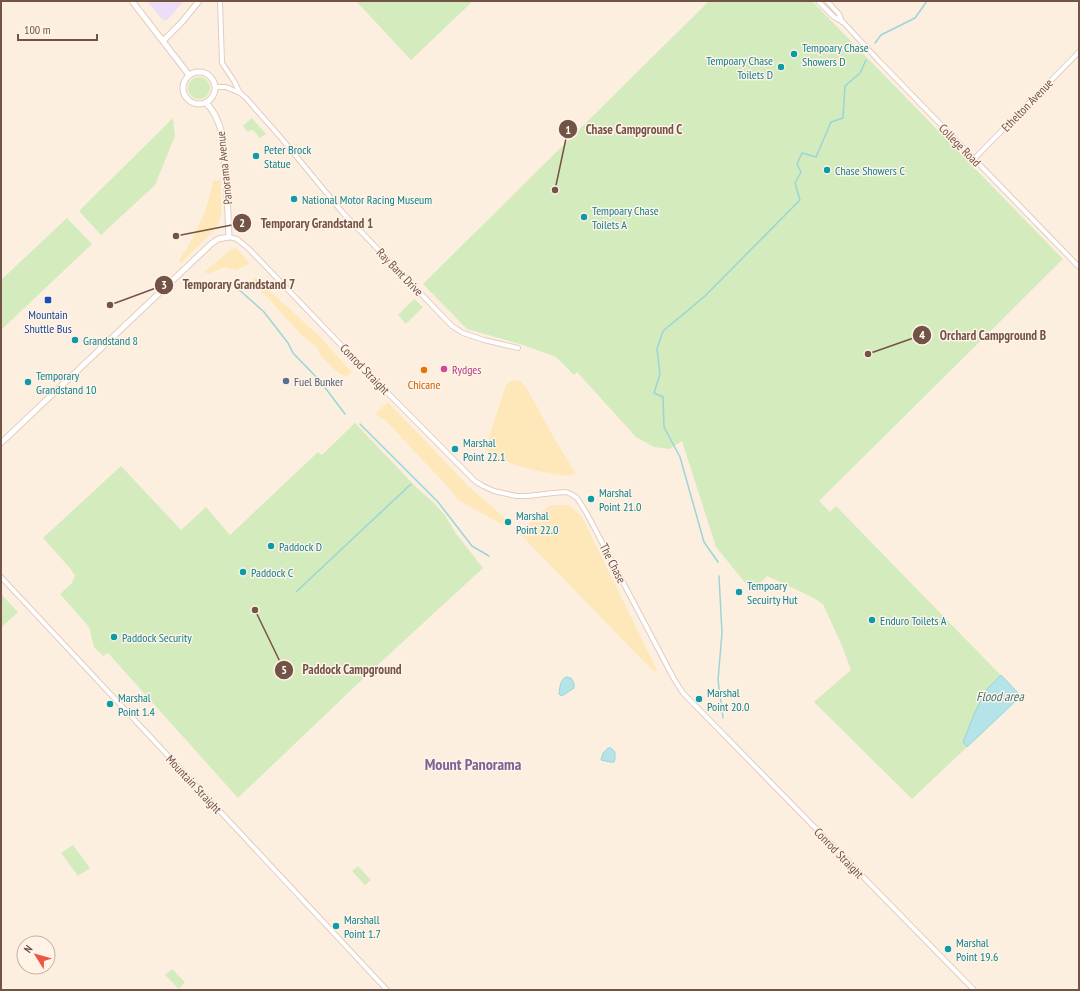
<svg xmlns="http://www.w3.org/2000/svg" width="1080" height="991" font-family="'PT Sans Narrow',sans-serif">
<rect width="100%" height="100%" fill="#fdefe0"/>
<path fill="#ecddf9" d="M147,1h37l-18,20 -4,-2z"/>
<path fill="#d4ebbe" d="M356,1h117l-62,59z
M709,1h103l251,258 -244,242 11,11 6,-6 185,190 -109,103 -98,-97 37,-32 -9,-24 -19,-42 -11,-7 -45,-21 -15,15 -36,-44 -34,-106 -12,8 -16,-2 -18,-10 -59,-65 -3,3 -18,-18 -33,-12 -56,-16 -44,-45z
M188 88a11 11 0 1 1 22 0a11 11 0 1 1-22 0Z
M173,118l2,18 -20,49 -54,50 -22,-24z
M252,118l14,16 -6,4 -7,-8 -6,1 -4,-5z
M67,218l25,26 -91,86v-50z
M414,299l9,8 -17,17 -8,-9z
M355,423l62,65 17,15 10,11 13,21 26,33 -114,105 -131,125 -130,-145 -5,3 -9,-9 -5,-20 -29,-33 12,-11 3,-8 -6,-8 -26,-29 78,-72 60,64 25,-23 24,28 88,-83 4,3z
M1,594l17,18 -17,16z
M73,845l17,23 -12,8 -17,-23z
M358,866l13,14 -6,5 -13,-14z
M172,969l13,13 -6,7 -14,-14z"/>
<path fill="#fee8b9" d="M221,180v35l-2,7 -3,6 -35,35 -2,-3c17,-24 28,-49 34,-79z
M235,248l6,5 8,10 -2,2 -11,5 -12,-3 -15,7 -5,-2 25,-21z
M255,277l65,60 32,35 -6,4 -6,-2 -7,-6 -12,-12 -5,-10 -14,-10 -34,-38 -17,-16z
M512,380l8,1 6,6 28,51 22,36 -11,2 -28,-5 -25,-7 -19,-9 -8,-6 21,-64z
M388,402l85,89 20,16 14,14 -4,4 -45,-25 -9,-12 -63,-67 -11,-7z
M556,505h13l12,10 76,155 -3,2 -135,-139 30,-27z"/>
<path fill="#b4e4e7" stroke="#9ad5d9" d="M1001,675l20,21 -54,51 -4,-5 12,-30 12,-23z
M566,677l5,1 3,5v5l-9,6 -4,2 -2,-2c1,-7 1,-14 7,-17z
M608,748h3l4,4v7l-1,3h-4l-9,-2 2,-7z"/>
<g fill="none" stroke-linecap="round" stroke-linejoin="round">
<path stroke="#9ad5d9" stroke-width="1.5" d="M875,43l6,-8 34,-17 12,-17
M236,287l28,25 24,31 5,10 27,28 25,33
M360,424l78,78 34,44 17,10
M718,562l-14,-20 -24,-85 -16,-30 -1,-30 -9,-4 6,-19 -3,-25 6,-18 42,-35 95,-96 -5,-17 6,-11 -4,-8 5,-11 14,4 15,-35 12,-4 2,-32 15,-13 6,-13
M719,576l3,57 -4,47 5,38
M296,592l115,-108"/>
<defs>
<path id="minor" d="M220,1l2,62 12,18 6,12
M818,1l16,16 9,5 37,40 199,205
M827,1l12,13 3,8
M216,87h10l14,6 6,5 36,41 61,74 109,113 11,7 21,7 34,8
M974,159l105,-107
M229,237l8,2 12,10 113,118 113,114 8,5 11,5 22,5h12l25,-3 13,-1 5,2 6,4 9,14 88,167 9,14 291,297
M1,577l386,413"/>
<path id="tertiary" d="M132,1l57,74
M163,41l19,-19 17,-21
M183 88a16 16 0 1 1 32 0a16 16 0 1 1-32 0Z
M1,443l210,-199 7,-5 11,-2 -2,-44 -5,-60c-3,-10 -8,-23 -16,-30"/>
</defs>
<use href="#minor" stroke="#e3ccbf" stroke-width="6"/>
<use href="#tertiary" stroke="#e3ccbf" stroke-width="7"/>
<use href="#minor" stroke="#fff" stroke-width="4"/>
<use href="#tertiary" stroke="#fff" stroke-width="5"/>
</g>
<g fill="#0f9aa8" stroke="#fff3e7" stroke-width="1.5">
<circle cx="794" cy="54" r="4"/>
<circle cx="781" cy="67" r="4"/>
<circle cx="256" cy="156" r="4"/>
<circle cx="827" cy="170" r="4"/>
<circle cx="294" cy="199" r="4"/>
<circle cx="584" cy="217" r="4"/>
<circle cx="75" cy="340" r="4"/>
<circle cx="28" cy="382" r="4"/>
<circle cx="455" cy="449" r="4"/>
<circle cx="591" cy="499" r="4"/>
<circle cx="508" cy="522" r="4"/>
<circle cx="271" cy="546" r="4"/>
<circle cx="243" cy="572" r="4"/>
<circle cx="739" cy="592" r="4"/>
<circle cx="872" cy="620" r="4"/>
<circle cx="114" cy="637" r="4"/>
<circle cx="699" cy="699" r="4"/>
<circle cx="110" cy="704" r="4"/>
<circle cx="336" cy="926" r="4"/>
<circle cx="948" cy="949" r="4"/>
</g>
<rect fill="#1a4fb4" stroke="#fff3e7" stroke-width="1.5" x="44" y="296" width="8" height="8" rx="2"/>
<circle fill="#d1479c" stroke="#fff3e7" stroke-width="1.5" cx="444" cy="369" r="4"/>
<circle fill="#e8710a" stroke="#fff3e7" stroke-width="1.5" cx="424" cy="370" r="4"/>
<circle fill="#5c6f8a" stroke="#fff3e7" stroke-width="1.5" cx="286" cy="381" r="4"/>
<g text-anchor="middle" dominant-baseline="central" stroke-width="3" stroke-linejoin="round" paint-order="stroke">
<g font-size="12" fill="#0d838f" stroke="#fff3e7" text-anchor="start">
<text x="802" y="47">Tempoary Chase<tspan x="802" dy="14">Showers D</tspan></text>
<text x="773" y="60" text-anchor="end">Tempoary Chase<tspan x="773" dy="14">Toilets D</tspan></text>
<text x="264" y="149">Peter Brock<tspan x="264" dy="14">Statue</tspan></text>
<text x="835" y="170">Chase Showers C</text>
<text x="302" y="199">National Motor Racing Museum</text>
<text x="592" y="210">Tempoary Chase<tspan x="592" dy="14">Toilets A</tspan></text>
<text x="83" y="340">Grandstand 8</text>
<text x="36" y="375">Temporary<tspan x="36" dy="14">Grandstand 10</tspan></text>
<text x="463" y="442">Marshal<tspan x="463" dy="14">Point 22.1</tspan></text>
<text x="599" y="492">Marshal<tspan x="599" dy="14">Point 21.0</tspan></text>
<text x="516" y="515">Marshal<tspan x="516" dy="14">Point 22.0</tspan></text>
<text x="279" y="546">Paddock D</text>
<text x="251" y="572">Paddock C</text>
<text x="747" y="585">Tempoary<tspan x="747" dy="14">Secuirty Hut</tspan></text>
<text x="880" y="620">Enduro Toilets A</text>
<text x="122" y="637">Paddock Security</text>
<text x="707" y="692">Marshal<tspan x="707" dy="14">Point 20.0</tspan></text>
<text x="118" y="697">Marshal<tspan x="118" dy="14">Point 1.4</tspan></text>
<text x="344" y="919">Marshall<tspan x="344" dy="14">Point 1.7</tspan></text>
<text x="956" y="942">Marshal<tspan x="956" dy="14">Point 19.6</tspan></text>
</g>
<g font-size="12" fill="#745347" stroke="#fff3e7">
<text transform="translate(1027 105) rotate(-46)">Ethelton Avenue</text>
<text transform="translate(960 145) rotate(46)">College Road</text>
<text transform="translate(224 168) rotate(-96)">Panorama Avenue</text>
<text transform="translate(400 272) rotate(46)">Ray Bant Drive</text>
<text transform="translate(365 369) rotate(46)">Conrod Straight</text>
<text transform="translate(613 563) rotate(63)">The Chase</text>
<text transform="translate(194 784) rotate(47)">Mountain Straight</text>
<text transform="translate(839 853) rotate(46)">Conrod Straight</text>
</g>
<g font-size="12" fill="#164399" stroke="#fff3e7">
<text x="48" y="314">Mountain<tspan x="48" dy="14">Shuttle Bus</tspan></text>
</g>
<g font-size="12" fill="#b23c85" stroke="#fff3e7" text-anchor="start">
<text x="452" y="369">Rydges</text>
</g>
<g font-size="12" fill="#4e5e75" stroke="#fff3e7" text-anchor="start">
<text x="294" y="381">Fuel Bunker</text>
</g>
<g font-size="12" fill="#c56008" stroke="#fff3e7">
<text x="424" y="384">Chicane</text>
</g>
<g font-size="13" font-style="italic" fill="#3a767b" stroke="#fff3e7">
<text x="1000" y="696">Flood area</text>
</g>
<g font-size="16" font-weight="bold" fill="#816298" stroke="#fff3e7">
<text x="473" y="764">Mount Panorama</text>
</g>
</g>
<path fill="none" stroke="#745347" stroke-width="1.5" d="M555 190L568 129M176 236L242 223M110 305L164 285M868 354L922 335M255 610L284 670"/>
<g fill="#745347" stroke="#fff3e7" stroke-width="1.5">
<circle cx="555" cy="190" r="4"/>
<circle cx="176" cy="236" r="4"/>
<circle cx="110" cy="305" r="4"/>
<circle cx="868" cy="354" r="4"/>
<circle cx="255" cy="610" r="4"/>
<circle cx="568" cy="129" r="10"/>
<circle cx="242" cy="223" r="10"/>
<circle cx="164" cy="285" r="10"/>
<circle cx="922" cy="335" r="10"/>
<circle cx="284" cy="670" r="10"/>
</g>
<g font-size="12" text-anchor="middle" font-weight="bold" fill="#fff">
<text x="568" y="134">1</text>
<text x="242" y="227">2</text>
<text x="164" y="289">3</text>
<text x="922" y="339">4</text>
<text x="284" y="674">5</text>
</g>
<g font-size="13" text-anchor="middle" font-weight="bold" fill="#745347" stroke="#fff3e7" stroke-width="3" stroke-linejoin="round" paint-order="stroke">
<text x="634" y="134">Chase Campground C</text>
<text x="317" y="228">Temporary Grandstand 1</text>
<text x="239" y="289">Temporary Grandstand 7</text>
<text x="993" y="340">Orchard Campground B</text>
<text x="352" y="674">Paddock Campground</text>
</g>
<rect width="1080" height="991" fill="none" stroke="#745347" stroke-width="4"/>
<g transform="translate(36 955) rotate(307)"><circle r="19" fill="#fff3e7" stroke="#c7b3a7"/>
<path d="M0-3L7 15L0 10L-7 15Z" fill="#ec5740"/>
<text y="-6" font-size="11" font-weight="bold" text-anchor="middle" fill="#745347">N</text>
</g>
<path d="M18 34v6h79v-6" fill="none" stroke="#745347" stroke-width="2"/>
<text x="24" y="34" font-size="12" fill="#745347" stroke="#fff3e7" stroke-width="3" paint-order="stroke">100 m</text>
</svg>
